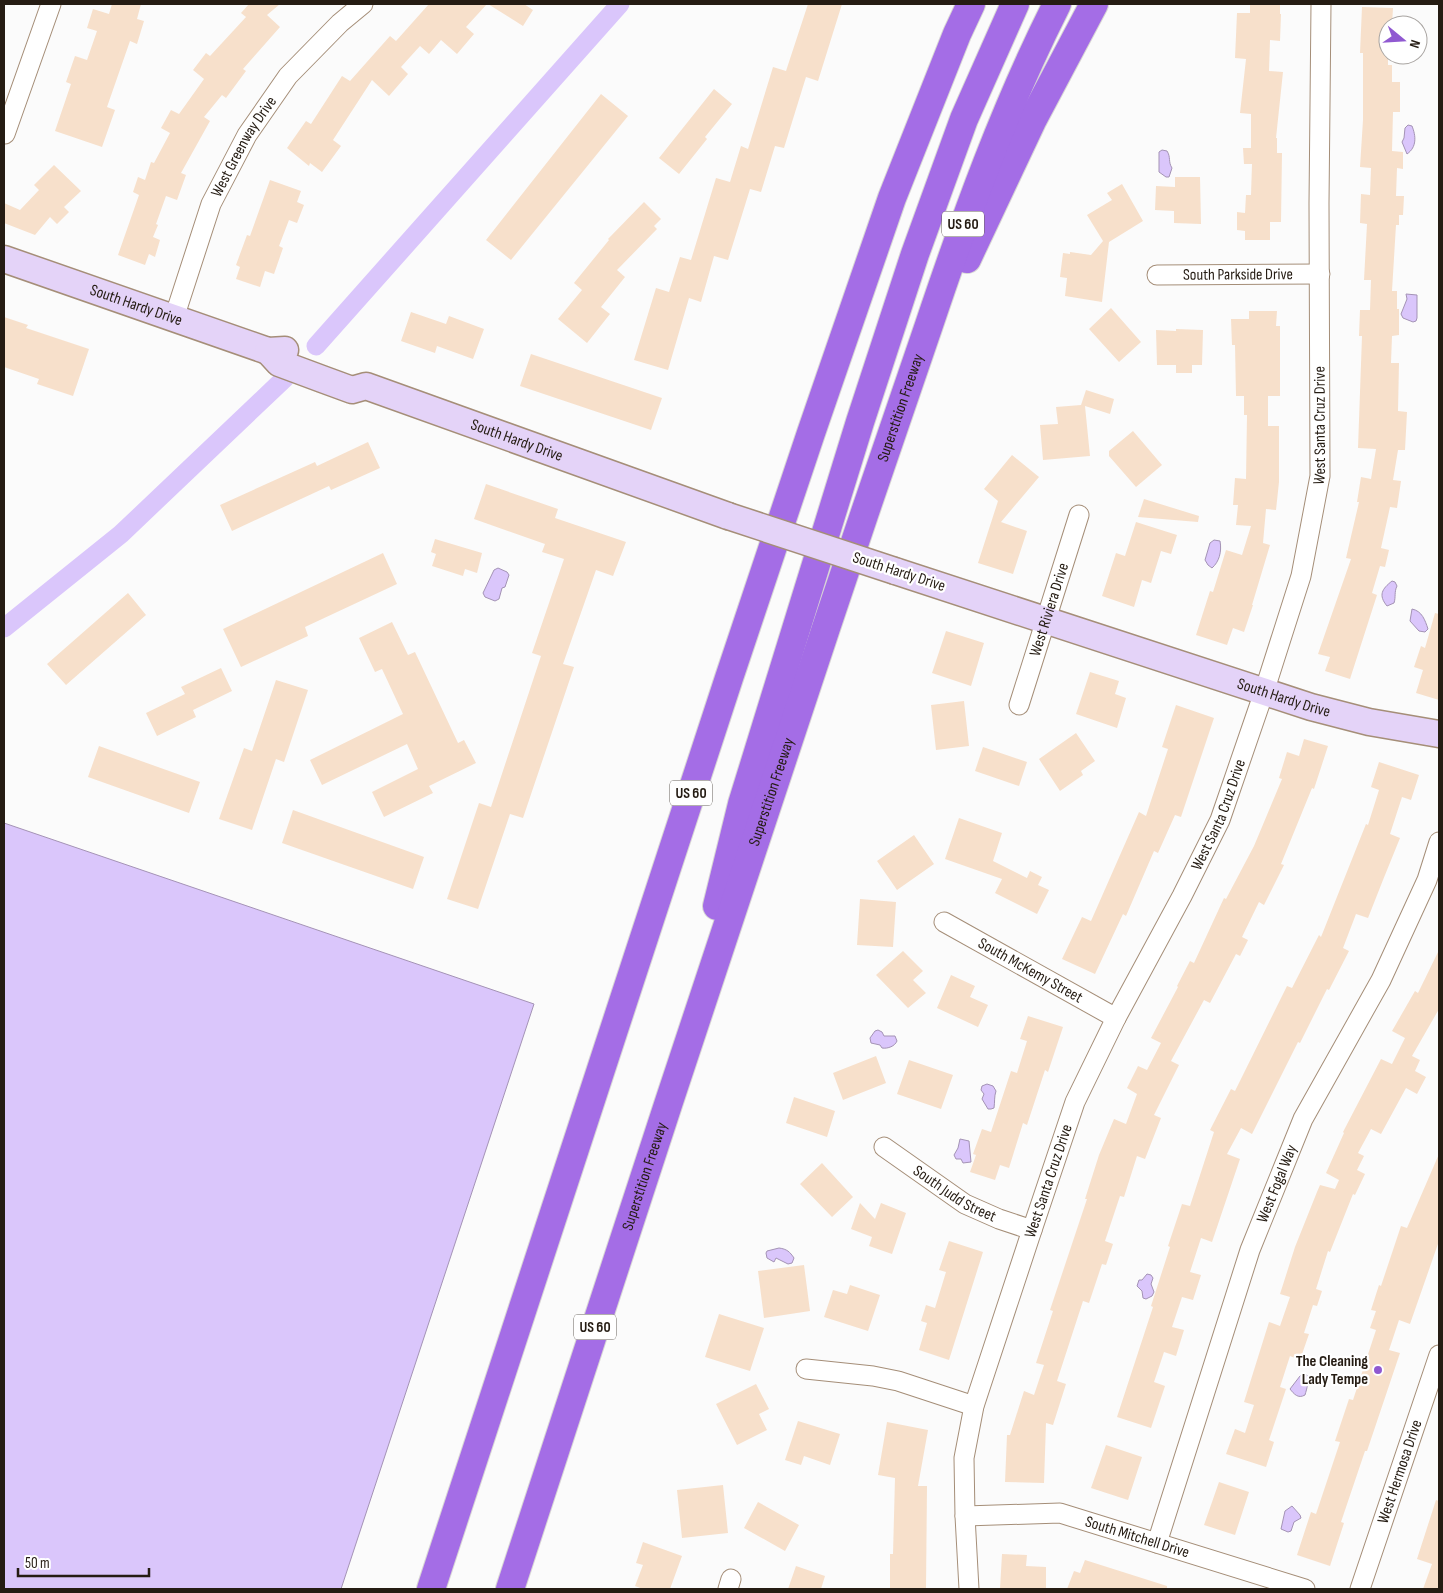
<svg xmlns="http://www.w3.org/2000/svg" width="1443" height="1593" font-family="'Sofia Sans Condensed',sans-serif">
<rect width="100%" height="100%" fill="#fbfbfb"/>
<path fill="#dac6fb" stroke="#a493b5" d="M1408,125l4,1c4,10 5,21 -5,28l-5,-12 2,-4 1,-10z
M1162,150l5,1c4,6 1,11 5,17l-3,9h-3l-7,-5v-20z
M1406,294l11,1v23l-1,3 -3,1 -10,-4 -2,-4 6,-15z
M1214,540l6,1c2,11 -1,21 -8,27l-4,-3 -3,-5 5,-17z
M498,568l9,4 2,3 -4,12 -3,1 -3,11 -4,2 -10,-4 -2,-4 11,-23z
M1392,581l3,1 2,4c-3,6 -1,11 -3,17l-7,3c-9,-11 -5,-17 5,-25z
M1412,609c10,2 13,11 16,20l-3,3 -6,-1 -9,-10z
M4,823l530,181 -193,585h-337z
M878,1030l4,2 2,4h11l2,5c-2,5 -9,8 -15,7l-2,-3 -9,-2 -1,-5 5,-7z
M987,1084l6,2 3,5c-2,6 -1,10 -2,17l-3,1h-3l-6,-10 2,-5 -3,-4 1,-4z
M960,1139l9,2 2,21 -8,1 -2,-4h-5l-2,-4 4,-7z
M779,1248c8,1 11,4 15,10l-2,5 -4,1 -12,-6 -2,4 -7,-4 -1,-5 1,-2z
M1147,1274l4,1 2,3 -2,6 3,8 -2,4 -6,3 -3,-1 -1,-7 -5,-5 2,-6h3z
M1303,1374l4,1c2,7 0,13 -2,20 -7,4 -11,-1 -15,-6l10,-13z
M1292,1506l8,9 1,3 -7,4 -3,9 -3,1 -7,-3 4,-18z"/>
<g fill="none" stroke-linecap="round" stroke-linejoin="round">
<path stroke="#dac6fb" stroke-width="19" d="M316,346l304,-342
M4,628l117,-94 164,-156"/>
</g>
<path fill="#f7e0cb" d="M112,4h29l-4,15 7,2 -7,23 -7,-3 -23,66 8,3 -13,37 -47,-16 16,-47 -5,-2 9,-26 12,4 10,-29 -10,-3 6,-19 16,5z
M249,4h31l-13,11 13,12 -37,42 3,2 -20,27 -4,-3 -18,22 6,4 -29,52 5,2 -9,25 -11,-4 -10,28 2,1 -5,12 7,3 -5,17 -6,-3 -4,11 -27,-10 21,-60 -6,-3 5,-15 7,3 6,-18 3,1 16,-30 -9,-5 10,-18 8,4 25,-35 -11,-9 13,-17 4,3 36,-39 -5,-4z
M429,4h58l-21,23 8,7 -17,20 -16,-14 -12,14 -9,-8 -19,21 7,7 -19,22 -17,-16 -39,60 8,6 -19,26 -12,-9 -1,3 -22,-18 19,-27 5,3 31,-48 8,5 40,-45 6,5z
M488,4h36l9,6 -10,16z
M808,4h34l-24,77 -12,-4 -22,71 -9,-2 -14,46 -11,-3 -22,71 -14,-4 -13,46 -12,-4 -21,72 -34,-10 22,-72 13,4 11,-35 11,3 25,-82 14,4 11,-36 7,3 25,-82 13,4z
M1250,4h30v10h1l-1,27 -10,-1 -1,31 14,1 -7,66h1v15h5l-1,69h-11v18h-25v-9l-8,-1v-18l8,1 1,-18h5l1,-31h-8l-1,-16h8v-34l-11,-1 6,-54 -11,-1 2,-45h13z
M1362,7l31,1 -1,17h-4v40h4v17h8v30h-7l-1,39 11,1v17l-6,-1 -1,28h8l-1,19h-4v10h-3l-4,66h5v18h2v26l-7,1 -1,27h8l-1,48 9,1 -2,38h-7l-5,30 8,1 -4,27 -7,-1 -9,41 8,2 -4,17 -5,-1 -8,27 5,2 -27,84 -25,-8 5,-14 -12,-3 33,-95 -5,-1 13,-56h-2l4,-25 10,2 5,-30 -18,-1 4,-112h-3l1,-26h10l1,-30h-7l3,-56 -7,-1 1,-29 9,1 1,-27 -11,-1 3,-47v-67h-3z
M714,89l18,15 -27,33 2,2 -28,35 -20,-16z
M601,94l27,22 -117,144 -25,-20z
M54,165l27,26 -17,16 5,5 -12,12 -7,-7 -15,18 -31,-12v-20l16,7 19,-20 -5,-5z
M1175,177h25l1,47 -27,-1v-12l-19,-1 1,-24 19,1z
M270,180l31,11 -4,11 7,3 -7,18 -8,-3 -10,26 4,2 -9,26 -9,-3 -5,16 -24,-8 4,-12 -4,-2 11,-30 3,1z
M1122,184l21,37 -34,21 -7,60 -37,-6 2,-18 -7,-1 3,-24 7,1v-2l21,3 12,-14 -16,-26 25,-15 -5,-7z
M644,202l17,17 -7,7 3,3 -40,41 8,7 -24,30 9,7 -23,29 -29,-24 24,-29 -8,-7 35,-43 -1,-1z
M1111,308l30,34 -22,20 -30,-33z
M1249,311h28l-1,15h4v70h-12v30h11v56l-3,28 -10,-1 -3,34 7,2 -18,60h1l-9,27 -11,-4 -6,17 -31,-10 14,-44 3,1 13,-42 16,5 9,-29 -15,-1 2,-20h-5l2,-27 11,1 1,-64h-3v-19h-8l-1,-51h-3l-1,-26h18z
M411,312l35,12 3,-8 35,13 -11,30 -36,-13 -2,7 -34,-12z
M4,317l24,8 -2,3 63,21 -16,47 -36,-12 2,-5 -35,-12z
M1176,329l27,1 -1,35h-10v8h-16v-8h-19l-1,-35 20,1z
M531,354l131,44 -11,32 -131,-44z
M1086,390l28,9 -4,15 -25,-8 5,50 -47,4 -3,-35 18,-1 -2,-17 25,-2z
M1133,431l29,34 -26,22 -27,-31v-5z
M368,442l12,26 -49,22 -2,-4 -97,45 -12,-26 95,-43 2,4z
M1012,455l27,22 -38,45 26,9 -14,43 -35,-11 20,-62 -14,-12z
M486,484l72,25 -3,9 71,24 -13,34 -17,-6 -33,94 11,3 -51,151 -13,-4 -32,95 -31,-10 32,-96 12,4 50,-151 -9,-3 32,-94 -22,-7 3,-8 -71,-25z
M1144,499l55,17 -1,6 -60,-5z
M1136,522l41,13 -6,19 -10,-3 -10,32 -9,-3 -8,27 -32,-11 14,-43 9,3z
M435,539l47,14 -5,20 -12,-4 -2,7 -31,-10 4,-12 -5,-2z
M383,553l14,31 -92,43 3,9 -67,31 -18,-38z
M128,593l18,22 -80,70 -19,-21z
M1435,613l4,1v86l-23,-7 7,-23 -9,-3 7,-21 4,2z
M392,622l16,33 7,-3 43,91 6,-3 12,23 -47,23 4,7 -49,24 -12,-25 46,-23 -11,-25 -85,41 -12,-25 93,-46 -21,-45 -7,3 -16,-34z
M946,631l38,12 -13,43 -39,-13z
M221,668l11,23 -39,19 3,7 -39,19 -11,-23 39,-19 -4,-7z
M1090,672l29,9 -4,13 11,4 -9,30 -41,-14z
M276,680l32,10 -24,72 -8,-3 -24,71 -33,-11 25,-71 8,3z
M964,701l5,45 -33,4 -5,-45z
M1176,705l38,13 -33,99 -6,-2 -17,38 -4,-2 -28,65 -3,-2 -28,60 -33,-15 20,-42 9,4 48,-109 7,4 22,-67 -6,-2z
M1076,733l19,28 -14,10 2,4 -23,16 -21,-32z
M1304,739l24,7 -14,43 -2,-1 -31,76 3,1 -20,40 -5,-3 -17,35 6,3 -8,16 -4,-2 -26,49 -6,-3 -33,61 8,4 -25,50 7,3 -16,41 -8,-3 -13,41 -4,-1 -15,45 8,3 -7,21 -4,-1 -13,39 -6,-2 -26,80 9,3 -13,41 -7,-2 -2,60 -39,-1 2,-47h3l14,-44 10,4 10,-30 -8,-2 17,-52 -3,-1 37,-111h-2l14,-44 15,-36 12,5 11,-30 -10,-6 11,-22 9,4 14,-27 -10,-5 27,-51 -1,-1 13,-25 4,2 30,-65 2,1 28,-53 28,-67 -3,-1 8,-26 12,4z
M99,746l101,36 -11,31 -101,-36z
M983,747l44,15 -8,24 -44,-15z
M1379,762l40,13 -8,25 -9,-3 -12,37 10,4 -17,42 -15,38 -12,-4 -13,34 6,3 -20,39 -2,-1 -27,54 -2,-1 -46,92 -11,-6 -14,26 13,5 -28,83 -11,-4 -11,34 11,3 -8,25 -11,-3 -10,30 12,3 -8,26 -12,-4 -10,30 11,4 -14,42 -34,-11 36,-110 -2,-1 19,-59 -2,-1 14,-42 8,2 24,-74 -4,-2 21,-41 4,2 52,-105 5,2 27,-53 2,2 45,-113 2,1 11,-35 -8,-3z
M293,810l131,47 -11,32 -131,-46z
M959,818l43,15 -9,28 34,17 3,-7 12,6 -4,8 11,5 -12,24 -42,-21 7,-14 -57,-20z
M914,835l20,29 -37,26 -20,-29z
M860,899l36,3 -3,45 -36,-2z
M1439,950v59l-27,47 8,4 -5,11 11,6 -9,17 -11,-6 -25,46 -10,-5 -13,24 6,3 -7,14 8,4 -10,21 -2,-1 -23,58 -2,-1 -12,38 6,2 -5,15 -4,-1 -9,28 5,1 -9,26 -10,-4 -10,31 6,2 -17,51 5,2 -8,25 -40,-13 9,-25 10,4 9,-28 -10,-3 25,-80 11,4 10,-29 -10,-3 15,-47 22,-55 3,-7 15,4 4,-9 -13,-7 18,-40 -1,-1 38,-73 11,5 13,-26 -13,-7 23,-40 3,2z
M903,951l20,20 -10,9 13,13 -18,15 -32,-33z
M951,975l24,11 -5,11 18,8 -10,22 -41,-19z
M1028,1016l35,11 -15,45 -3,-2 -18,55 -4,-2 -14,45 -9,-3 -5,15 -25,-8 6,-17 -3,-1 9,-25 9,3 20,-61 6,2 10,-32 -7,-2z
M876,1056l10,27 -43,17 -10,-27z
M909,1060l44,15 -12,34 -44,-15z
M794,1097l41,14 -8,26 -41,-14z
M1439,1154v87l-29,83 -11,-4 -10,30 11,3 -33,98h-2l-24,71 3,1 -14,43 -33,-11 14,-43 5,2 24,-72 -5,-1 14,-42 4,1 23,-70 -6,-2 6,-17 -5,-1 8,-25 2,1 20,-60 6,2z
M822,1163l31,34 -21,20 -32,-33z
M860,1203l15,16 6,-16 25,10 -14,41 -23,-8 3,-9 -21,-8z
M949,1241l34,11 -34,108 -30,-10 8,-27 -6,-2 5,-16 9,3 11,-36 -7,-2z
M804,1265l6,46 -46,7 -6,-47z
M850,1285l30,10 -12,36 -44,-14 9,-27 14,4z
M719,1314l45,14 -14,43 -45,-14z
M756,1384l13,25 -10,5 8,16 -30,15 -21,-41z
M798,1421l42,13 -10,31 -26,-9 -3,9 -16,-5z
M887,1422l41,8 -10,56h9l-1,103h-36v-35h3l2,-76 -17,-3z
M1106,1445l36,12 -14,43 -37,-12z
M1219,1482l30,10 -14,43 -31,-10z
M723,1485l5,48 -46,5 -5,-48z
M1436,1500l3,1v88h-16l9,-25 -15,-5z
M758,1502l41,23 -14,26 -41,-23z
M643,1542l39,14 -12,33h-27l-8,-3 8,-21 -7,-2z
M1002,1554l25,1 -1,11 20,1v22h-46z
M1085,1560l82,26v3h-100l7,-18 6,2z
M796,1566l29,10 -4,13h-33z"/>
<g fill="none" stroke-linecap="round" stroke-linejoin="round">
<defs>
<g id="street">
<path d="M5,134l46,-130"/>
<path id="s1" d="M1157,275l163,-1"/>
<path id="s2" d="M174,318l37,-114 36,-69 41,-59 52,-53 23,-19"/>
<path id="s3" d="M1019,705l60,-190"/>
<path id="s4" d="M944,922l172,96"/>
<path id="s5" d="M884,1147l81,57 34,15 33,11"/>
<path d="M806,1369l67,7 25,5 76,25"/>
<path id="s6" d="M965,1516l95,-3 245,76"/>
<path id="s7" d="M1157,1543l93,-293 53,-131 78,-139 46,-100 12,-38"/>
<path d="M728,1589l3,-10"/>
<path id="s8" d="M969,1589l-4,-73 -1,-58 10,-52 58,-176 43,-128 41,-84 66,-122 38,-76 44,-128 37,-116 19,-100 -1,-273 2,-199"/>
<path id="s9" d="M1360,1589l79,-234"/>
</g>
<g id="secondary">
<path id="s10" d="M4,259l264,92 17,-1"/>
<path id="s11" d="M268,351l11,12 43,16 30,11 14,-4 362,130"/>
<path id="s12" d="M895,571l416,136 58,15 70,12"/>
</g>
<g id="highway">
<path d="M967,259l65,-138 62,-117"/>
<path d="M717,906l25,-102 118,-382 55,-168 49,-135 51,-115"/>
<path d="M431,1589l298,-911 82,-245 81,-235 65,-164 14,-30"/>
<path id="s13" d="M510,1589c104,-321 209,-641 316,-961 34,-101 68,-203 103,-303 37,-110 76,-218 128,-321"/>
</g>
</defs>
<use href="#street" stroke="#a58e78" stroke-width="21"/>
<use href="#secondary" stroke="#a58e78" stroke-width="29"/>
<use href="#highway" stroke="#d8d6d5" stroke-width="30"/>
<use href="#street" stroke="#fff" stroke-width="19"/>
<use href="#secondary" stroke="#e4d3f8" stroke-width="26"/>
<use href="#highway" stroke="#a46de6" stroke-width="28"/>
<defs>
<path id="secondary-bridge" d="M728,516l167,55"/>
</defs>
<use href="#secondary-bridge" stroke="#a58e78" stroke-width="29" stroke-linecap="butt"/>
<use href="#secondary-bridge" stroke="#e4d3f8" stroke-width="26"/>
</g>
<circle fill="#9059d1" stroke="#fff" stroke-width="2" cx="1378" cy="1370" r="5"/>
<g text-anchor="middle" dominant-baseline="central" stroke-width="4.5" stroke-linejoin="round" paint-order="stroke">
<g fill="#fff" stroke="#66605a" stroke-width="1">
<rect x="942" y="211.5" width="42" height="25" rx="4"/>
<rect x="670" y="780.5" width="42" height="25" rx="4"/>
<rect x="574" y="1314.5" width="42" height="25" rx="4"/>
</g>
<g font-size="15" font-weight="bold" fill="#251c13">
<text x="963" y="224">US 60</text>
<text x="691" y="793">US 60</text>
<text x="595" y="1327">US 60</text>
</g>
<g font-size="16" fill="#251c13" stroke="#fff">
<text stroke="none"><textPath href="#s2" startOffset="186">West Greenway Drive</textPath></text>
<text stroke="none"><textPath href="#s1" startOffset="81">South Parkside Drive</textPath></text>
<text stroke="none"><textPath href="#s10" startOffset="140">South Hardy Drive</textPath></text>
<text stroke="none"><textPath href="#s13" startOffset="1244">Superstition Freeway</textPath></text>
<text stroke="none"><textPath href="#s8" startOffset="1231">West Santa Cruz Drive</textPath></text>
<text stroke="none"><textPath href="#s11" startOffset="269">South Hardy Drive</textPath></text>
<text transform="translate(899 572) rotate(18)">South Hardy Drive</text>
<text stroke="none"><textPath href="#s3" startOffset="100">West Riviera Drive</textPath></text>
<text stroke="none"><textPath href="#s12" startOffset="409">South Hardy Drive</textPath></text>
<text stroke="none"><textPath href="#s13" startOffset="839">Superstition Freeway</textPath></text>
<text stroke="none"><textPath href="#s8" startOffset="826">West Santa Cruz Drive</textPath></text>
<text stroke="none"><textPath href="#s4" startOffset="99">South McKemy Street</textPath></text>
<text stroke="none"><textPath href="#s13" startOffset="434">Superstition Freeway</textPath></text>
<text stroke="none"><textPath href="#s8" startOffset="421">West Santa Cruz Drive</textPath></text>
<text stroke="none"><textPath href="#s7" startOffset="379">West Fogal Way</textPath></text>
<text stroke="none"><textPath href="#s5" startOffset="85">South Judd Street</textPath></text>
<text stroke="none"><textPath href="#s9" startOffset="124">West Hermosa Drive</textPath></text>
<text stroke="none"><textPath href="#s6" startOffset="176">South Mitchell Drive</textPath></text>
</g>
<g font-size="16" font-weight="bold" fill="#251c13" stroke="#fff" text-anchor="end">
<text x="1368" y="1361">The Cleaning<tspan x="1368" dy="18">Lady Tempe</tspan></text>
</g>
</g>
<rect width="1443" height="1593" fill="none" stroke="#251c13" stroke-width="10"/>
<g transform="translate(1403 40) rotate(108)"><circle r="24" fill="#ffffff" stroke="#a8a4a1"/>
<path d="M0-4L9 19L0 12L-9 19Z" fill="#9059d1"/>
<text y="-8" font-size="14" font-weight="bold" text-anchor="middle" fill="#251c13">N</text>
</g>
<path d="M18 1568v8h131v-8" fill="none" stroke="#251c13" stroke-width="2.5"/>
<text x="25" y="1568" font-size="15" fill="#251c13" stroke="#ffffff" stroke-width="4" paint-order="stroke">50 m</text>
</svg>
